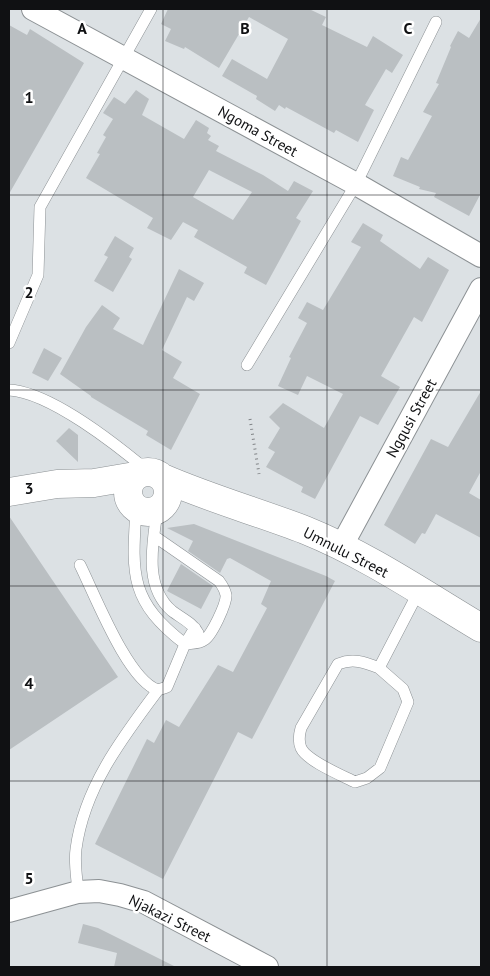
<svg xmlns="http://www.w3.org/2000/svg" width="490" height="976" font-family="'PT Sans',sans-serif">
<rect width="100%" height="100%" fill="#dce1e4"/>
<path fill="#babfc2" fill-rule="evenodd" d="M168,9h141l17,8 -4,8 45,22 6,-11 30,19 -11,18 -6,-4 -21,36 9,5 -16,32 -22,-12 -2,3 -48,-26 -1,2 -6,-4 -4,6 -19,-12 1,-3 -35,-20 10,-17 35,20 21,-40 -39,-22 -30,51 -34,-21 -1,2 -19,-8 6,-12 -10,-5z
M481,18v175l-12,23 -35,-19 2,-4 -17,-4 1,-2 -27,-11 8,-19 7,3 24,-44 -9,-4 16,-28 -3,-1 15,-36 -1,-1 8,-15 11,7z
M9,25l18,10 3,-6 54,34 -75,131z
M136,90l13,9 -7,16 42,24 12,-19 13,8 -2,5 4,3 -3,4 11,6 -3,5 47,24 25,16 6,-10 19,10 -17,27 5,3 -35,64 -22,-12 3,-6 -53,-30 4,-7 -15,-8 -12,18 -24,-12 6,-10 -67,-40 14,-24 -3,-1 9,-16 -3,-2 10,-16 -10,-6 11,-16 11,7zM209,170l43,22 -19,28 -40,-23z
M363,223l20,12 -3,6 40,28 8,-12 21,13 -27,52 -8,-5 -33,59 19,11 -22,38 -18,-9 -45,83 -14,-7 2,-5 -37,-20 9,-15 -7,-4 12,-20 -11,-11 14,-14 41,25 19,-34 -36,-18 -9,19 -20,-9 13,-28 -2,-1 18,-34 -9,-5 9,-16 16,8 38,-63 -10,-5z
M115,236l19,12 -5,9 3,2 -19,33 -19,-11 14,-24 -4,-2z
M179,269l25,14 -10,18 -7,-4 -25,53 20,12 -9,16 27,16 -29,56 -25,-15 2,-4 -57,-34v-1l-31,-22 26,-47 16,-22 18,13 -7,11 30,16z
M44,348l18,10 -14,23 -16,-8z
M481,391v80l-12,22 12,7v38l-45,-24 -11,20 -3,-1 -7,11 -31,-19 47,-86 17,8z
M69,428l9,7v27l-22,-21z
M9,516l109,161 -109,73z
M194,524l132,52 9,5 -83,158 -14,-7 -75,147 -68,-35 52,-105 7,4 12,-23 13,7 39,-62 15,7 34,-64 -6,-4 10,-23 -41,-23 -3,1 -7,14 -32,-22 5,-10 -26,-13z
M181,564l32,22 -12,23 -34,-18z
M83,924l15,4 78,39h-62l3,-14 -39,-10z"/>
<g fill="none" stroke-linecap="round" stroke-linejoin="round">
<defs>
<path id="service" d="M9,343l29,-68 2,-68 111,-198
M247,365l109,-181 80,-162
M9,390c41,2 109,56 140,82
M136,509c-4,65 -7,92 49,135 6,-1 14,0 19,-4 7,-3 23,-37 22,-45 -1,-5 -4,-10 -7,-14l-65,-45
M157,511c-4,32 -14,75 15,100 9,7 21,12 26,22
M80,565c15,30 48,116 78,125l9,-3 18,-43 10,-16
M379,668l24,21 5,13 -28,66 -13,10 -12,4c-14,-7 -48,-21 -54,-34 -3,-7 -2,-13 0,-20l37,-64c15,-6 26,-2 41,4l40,-77
M78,892c-1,-14 -4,-29 -2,-43 8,-61 46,-111 82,-159"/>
<path id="minor" d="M33,9l323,175 125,72
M341,547l140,-258
M9,911l69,-19 21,-1 21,4 24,7 123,65"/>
<path id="tertiary" d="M128 492a20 20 0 1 1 40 0a20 20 0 1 1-40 0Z
M163,478c46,20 95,34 142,52 62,25 119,64 176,98
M9,492l48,-8 37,-1 41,-7"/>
</defs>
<use href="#service" stroke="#8c9194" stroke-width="12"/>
<use href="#minor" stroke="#8c9194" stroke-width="24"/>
<use href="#tertiary" stroke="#8c9194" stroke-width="29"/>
<path stroke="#818487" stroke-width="3" stroke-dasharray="1 4" stroke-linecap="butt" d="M250,419l9,55"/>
<use href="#service" stroke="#fff" stroke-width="11"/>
<use href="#minor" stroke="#fff" stroke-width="22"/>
<use href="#tertiary" stroke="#fff" stroke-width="28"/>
</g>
<path fill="none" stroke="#101113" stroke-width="1" stroke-opacity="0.55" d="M163,9v958M327,9v958M9,195h472M9,390h472M9,586h472M9,781h472"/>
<g text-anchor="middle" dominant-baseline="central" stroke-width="5" stroke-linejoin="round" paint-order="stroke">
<g font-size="15" fill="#101113" stroke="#fff">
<text transform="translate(258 131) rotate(29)">Ngoma Street</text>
<text transform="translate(411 418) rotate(-61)">Ngqusi Street</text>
<text transform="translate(346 552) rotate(27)">Umnulu Street</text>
<text transform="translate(170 918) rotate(26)">Njakazi Street</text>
</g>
</g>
<g font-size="16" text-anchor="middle" font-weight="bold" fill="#101113" stroke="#fff" stroke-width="5" stroke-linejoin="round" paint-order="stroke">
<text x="82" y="34">A</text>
<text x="245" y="34">B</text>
<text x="408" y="34">C</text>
<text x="29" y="103">1</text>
<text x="29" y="298">2</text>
<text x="29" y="494">3</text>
<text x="29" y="689">4</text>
<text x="29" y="884">5</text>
</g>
<rect width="490" height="976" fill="none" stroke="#101113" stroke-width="20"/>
</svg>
